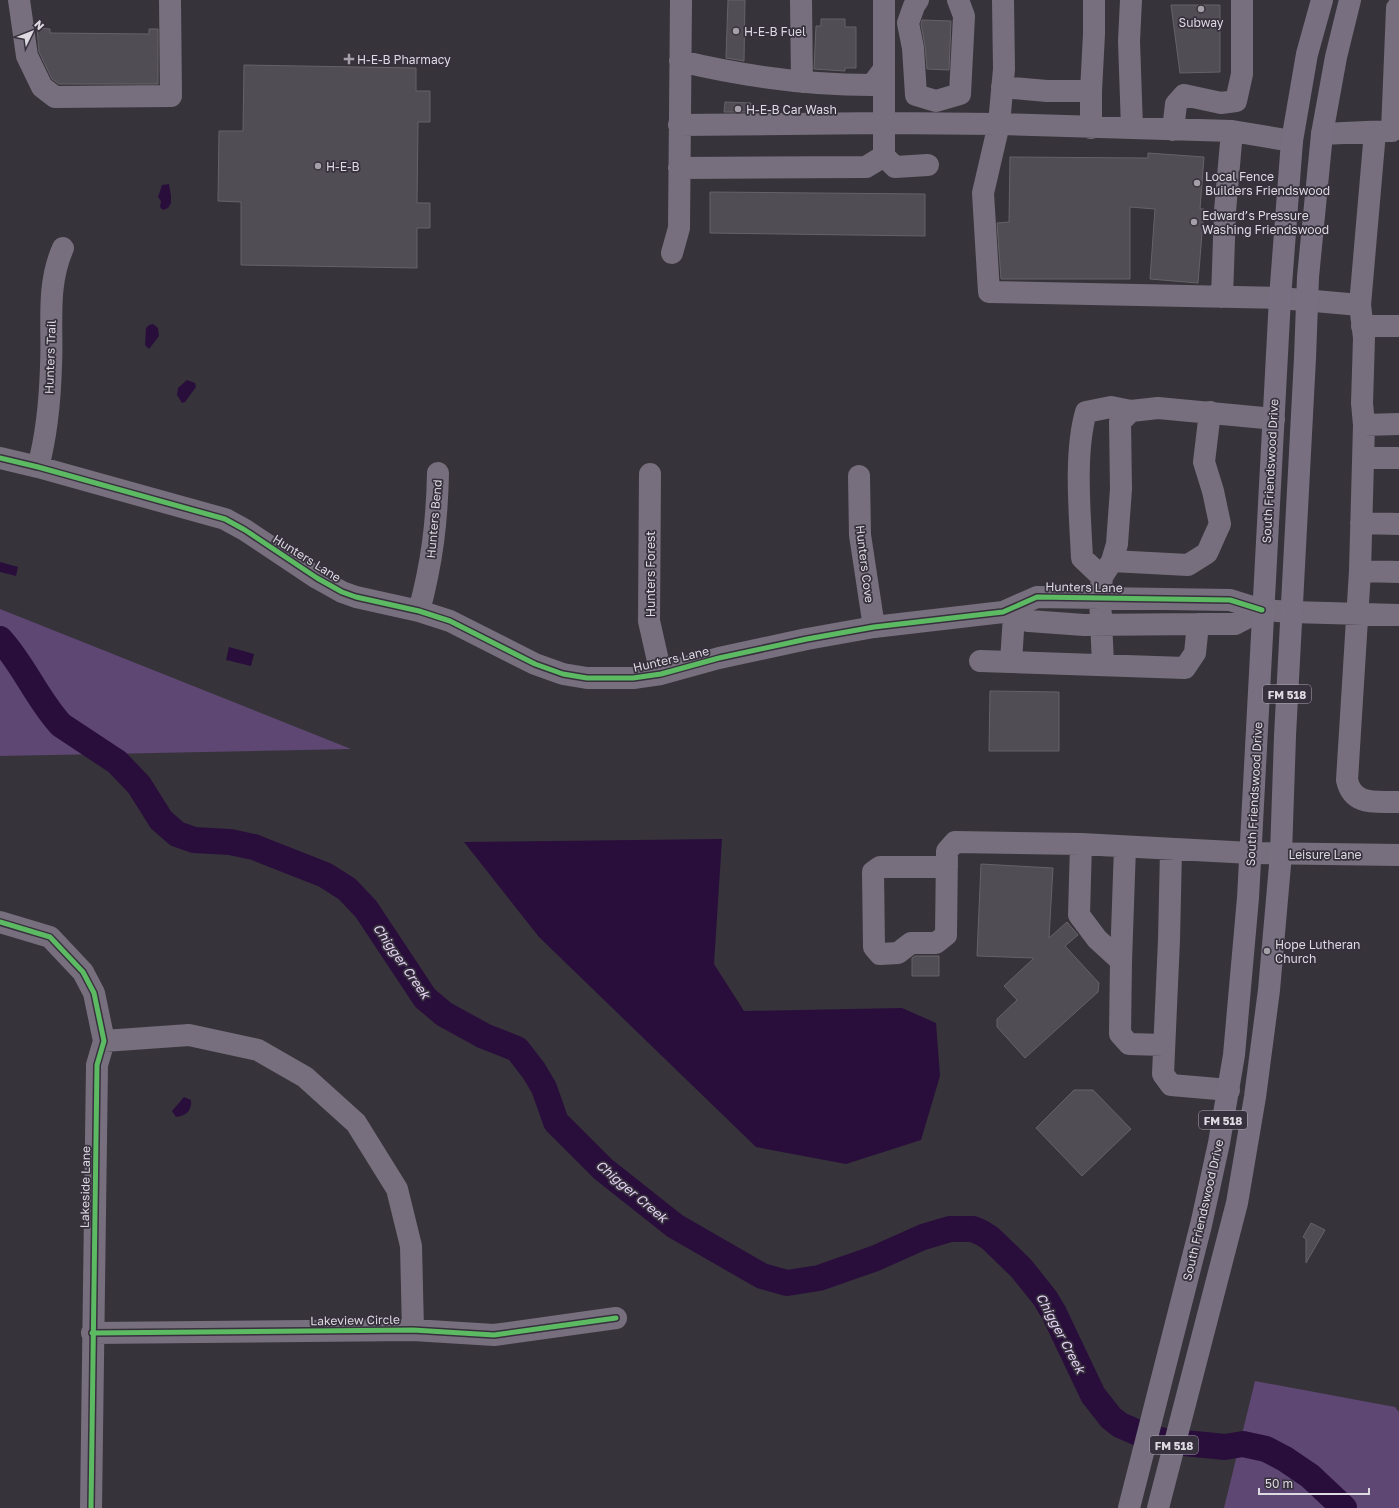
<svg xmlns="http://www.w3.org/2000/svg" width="1399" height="1508" font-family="'Golos Text',sans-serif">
<rect width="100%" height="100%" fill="#37333a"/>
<path fill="#5e4773" d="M0,609l351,140 -351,7z
M1255,1381l140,26 4,5v96h-175z"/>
<path fill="#290e3c" d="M169,184l2,12v7l-3,5 -5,2 -3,-3 1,-6 -3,-4 4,-12z
M153,324l5,4 1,8 -10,13 -4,-4 1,-17 3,-3z
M187,380l8,3 1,4 -11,15 -3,1 -5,-8 1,-7z
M0,562l18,5 -2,9 -16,-4z
M229,647l25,7 -3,12 -25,-6z
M722,839l-8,125 30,47 158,-3 34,15 4,53 -19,64 -75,24 -90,-17 -217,-210 -75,-95z
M184,1097l7,3c1,11 -5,16 -15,17l-4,-6z"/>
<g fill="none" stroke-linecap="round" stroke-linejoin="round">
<path stroke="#290e3c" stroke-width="26" d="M0,639c24,26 37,60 61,86l56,37 22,23 22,35 16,14 17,6 36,2 24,5 71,28 22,14 19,20 59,89 19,16 40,22 33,13 17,22 10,17 12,34 47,47 72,57 87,50 25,7 32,-5 57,-20 47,-21 27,-8h23l9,4 8,5 31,30 24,30 9,15 39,82 18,23 9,7 23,10 21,6 61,6 18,-3 23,5 19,10 25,17 34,32"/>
</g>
<path fill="#504d54" stroke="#666269" d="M728,0h17l-1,61 -18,-3z
M1171,5h49v67l-40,1z
M821,19h24v8h11v41h-11v3l-31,-2 2,-43h5z
M922,20l29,1 -2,49 -22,-1 -2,-23 -4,-22z
M37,28l13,1v4l99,1v-5h9v55h-99l-7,-5 -13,-27z
M244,65l172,3v23h14v31h-12l-1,81h13v25h-13v40l-176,-3v-63l-23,-1 1,-70h24z
M725,102l26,1v9h-27z
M1148,153l56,4 -4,52h4l-6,74 -48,-4 5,-70 -25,-2v72h-129l-4,-56 12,-1 1,-65 138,1z
M710,192l215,2v42l-215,-3z
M990,691l69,1v59h-70z
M981,864l72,4 -4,70 18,-16 11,13 -13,11 34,37 -1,9 -73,66 -28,-31v-8l20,-19 -13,-14 30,-28 -57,-2z
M915,956h24v20h-27v-18z
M1074,1090h19l38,39 -49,47 -46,-48z
M1311,1223l14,7 -19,33v-24l-3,-2z"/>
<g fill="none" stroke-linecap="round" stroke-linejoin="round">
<path stroke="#776f7d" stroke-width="22" d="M19,0l8,56 15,31 13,10 116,-1 -1,-96
M801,0l1,82
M918,0l-4,6 -6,17 5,25 3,47 20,6 24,-7 4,-78 -6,-16
M1131,0l-2,41 3,87
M680,61c63,15 127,24 192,24l12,-16v-69
M1002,87l45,4h44v37
M1091,91l3,-57v-34
M679,125l205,-2 115,1 5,-55 -1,-69
M1173,130l3,-26 8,-9 37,8 15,-2 6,-27v-74
M1392,131l5,-123 2,-2
M1322,134l66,-3
M1292,141l-60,-10 -233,-7 -16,69 6,99 291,6 80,7 4,33 -2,65 2,22 35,-1
M884,156l11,11 33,-2
M679,168l187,-1 18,-11v-87
M672,253l7,-25 2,-228
M1222,297l3,-86 7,-80
M1360,305l15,-173
M1362,326h37
M1364,425l-4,146 -13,209c6,27 30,21 52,22
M0,458l38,9 187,52 20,11 72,48 25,14 14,5 63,14 31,10 85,43 28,10 24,4h46l28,-4 58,-16 88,-19 67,-12 129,-15 34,-15 193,3 32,10 29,2 108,3
M1364,458h35
M38,467c9,-33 12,-67 13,-101 2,-40 -5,-80 12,-118
M650,474l-1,147 12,53
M859,476l1,59 14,92
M1361,523l38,1
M1112,561l76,4 19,-12 13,-29 -7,-33 -9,-29 6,-50
M1360,571l39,1
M1102,577l-20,-19c-2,-43 -8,-105 4,-146l25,-5 20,4
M419,611c13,-48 18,-89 19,-138
M1003,612l26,9 55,4 114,-1h37l27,-14
M980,661l205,7 10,-15 3,-29
M1011,661l3,-45
M1103,664l-3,-66 2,-21 10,-16 5,-17 4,-55 -1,-67 11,-11 27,-3 116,11
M1081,844l-2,71 18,24 24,22 -1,73 9,10 35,1
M1171,850l-2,90 -6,134 8,11 58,5
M947,867h-67l-7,5 1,75 6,7 18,-1 13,-10h25l10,-8 1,-84 8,-9 126,2 170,9 148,2
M0,922l50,15 33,35 11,21 10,48 -7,24 -6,443
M1121,961l4,-114
M104,1041l85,-6 69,15 47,27 51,46 41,66 14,57 2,84
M92,1333l321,-3 81,5 122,-17"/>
<path stroke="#786f80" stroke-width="22" d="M1129,1508l72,-283 18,-82 15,-88 14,-157 32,-600 12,-157 15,-87 15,-54
M1158,1508l79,-305 18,-106 14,-107 12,-136 4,-118 20,-378 3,-81 14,-143 14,-77 14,-57"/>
<defs>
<path id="cycleway" d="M0,458l38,9 187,52 20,11 72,48 25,14 14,5 63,14 31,10 85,43 28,10 24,4h46l28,-4 58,-16 88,-19 67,-12 129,-15 34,-15 193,3 32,10
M0,922l50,15 33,35 11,21 10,48 -7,24 -6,443
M92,1333l321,-3 81,5 122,-17"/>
</defs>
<use href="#cycleway" stroke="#37303d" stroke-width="8"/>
<use href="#cycleway" stroke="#5cba63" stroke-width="5"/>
</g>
<g fill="#a4a0a7" stroke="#37303d" stroke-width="1.5">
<circle cx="1201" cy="9" r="4"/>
<circle cx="736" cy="31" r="4"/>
<path d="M347 53h4v4h4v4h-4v4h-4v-4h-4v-4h4z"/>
<circle cx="738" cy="109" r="4"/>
<circle cx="318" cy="166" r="4"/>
<circle cx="1197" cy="183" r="4"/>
<circle cx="1194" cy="222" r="4"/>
<circle cx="1267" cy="951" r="4"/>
</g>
<g text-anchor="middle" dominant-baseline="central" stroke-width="3.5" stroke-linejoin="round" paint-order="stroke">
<g fill="#37303d" stroke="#aca7b0" stroke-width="1">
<rect x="1263" y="685" width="48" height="18" rx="3"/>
<rect x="1199" y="1111" width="48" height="18" rx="3"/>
<rect x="1150" y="1436" width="48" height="18" rx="3"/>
</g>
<g font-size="11" font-weight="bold" fill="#dedae2">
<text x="1287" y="694">FM 518</text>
<text x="1223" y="1120">FM 518</text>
<text x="1174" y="1445">FM 518</text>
</g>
<g font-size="12" fill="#dedae2" stroke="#37303d" text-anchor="start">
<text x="1201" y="22" text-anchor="middle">Subway</text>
<text x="744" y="31">H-E-B Fuel</text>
<text x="357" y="59">H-E-B Pharmacy</text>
<text x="746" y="109">H-E-B Car Wash</text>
<text x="326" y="166">H-E-B</text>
<text x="1205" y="176">Local Fence<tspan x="1205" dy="14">Builders Friendswood</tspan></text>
<text x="1202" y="215">Edward’s Pressure<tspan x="1202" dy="14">Washing Friendswood</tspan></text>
<text x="1275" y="944">Hope Lutheran<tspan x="1275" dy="14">Church</tspan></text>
</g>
<g font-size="12" fill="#dedae2" stroke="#37303d">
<text transform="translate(50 357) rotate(-88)">Hunters Trail</text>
<text transform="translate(1270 471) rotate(-87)">South Friendswood Drive</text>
<text transform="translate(434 519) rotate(-85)">Hunters Bend</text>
<text transform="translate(307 558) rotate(32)">Hunters Lane</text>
<text transform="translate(865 564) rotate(83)">Hunters Cove</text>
<text transform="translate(650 574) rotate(-90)">Hunters Forest</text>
<text transform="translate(1084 587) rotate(1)">Hunters Lane</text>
<text transform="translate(671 659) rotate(-13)">Hunters Lane</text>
<text transform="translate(1254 794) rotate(-87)">South Friendswood Drive</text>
<text x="1325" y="854">Leisure Lane</text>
<text transform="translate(85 1187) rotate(-89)">Lakeside Lane</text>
<text transform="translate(1203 1210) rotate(-77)">South Friendswood Drive</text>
<text transform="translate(355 1320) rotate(-1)">Lakeview Circle</text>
</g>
<g font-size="13" font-style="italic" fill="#e5d4f6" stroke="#37303d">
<text transform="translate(402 961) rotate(55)">Chigger Creek</text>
<text transform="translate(632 1191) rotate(40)">Chigger Creek</text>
<text transform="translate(1061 1333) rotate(62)">Chigger Creek</text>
</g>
</g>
<g transform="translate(32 32) rotate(47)" stroke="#37303d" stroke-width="3" paint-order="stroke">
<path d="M0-3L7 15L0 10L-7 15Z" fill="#dedae2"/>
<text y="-6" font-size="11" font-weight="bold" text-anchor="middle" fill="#dedae2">N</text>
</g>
<path d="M1259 1488v6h110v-6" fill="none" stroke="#dedae2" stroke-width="2"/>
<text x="1265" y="1488" font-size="12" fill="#dedae2" stroke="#37303d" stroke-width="3" paint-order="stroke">50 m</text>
</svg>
